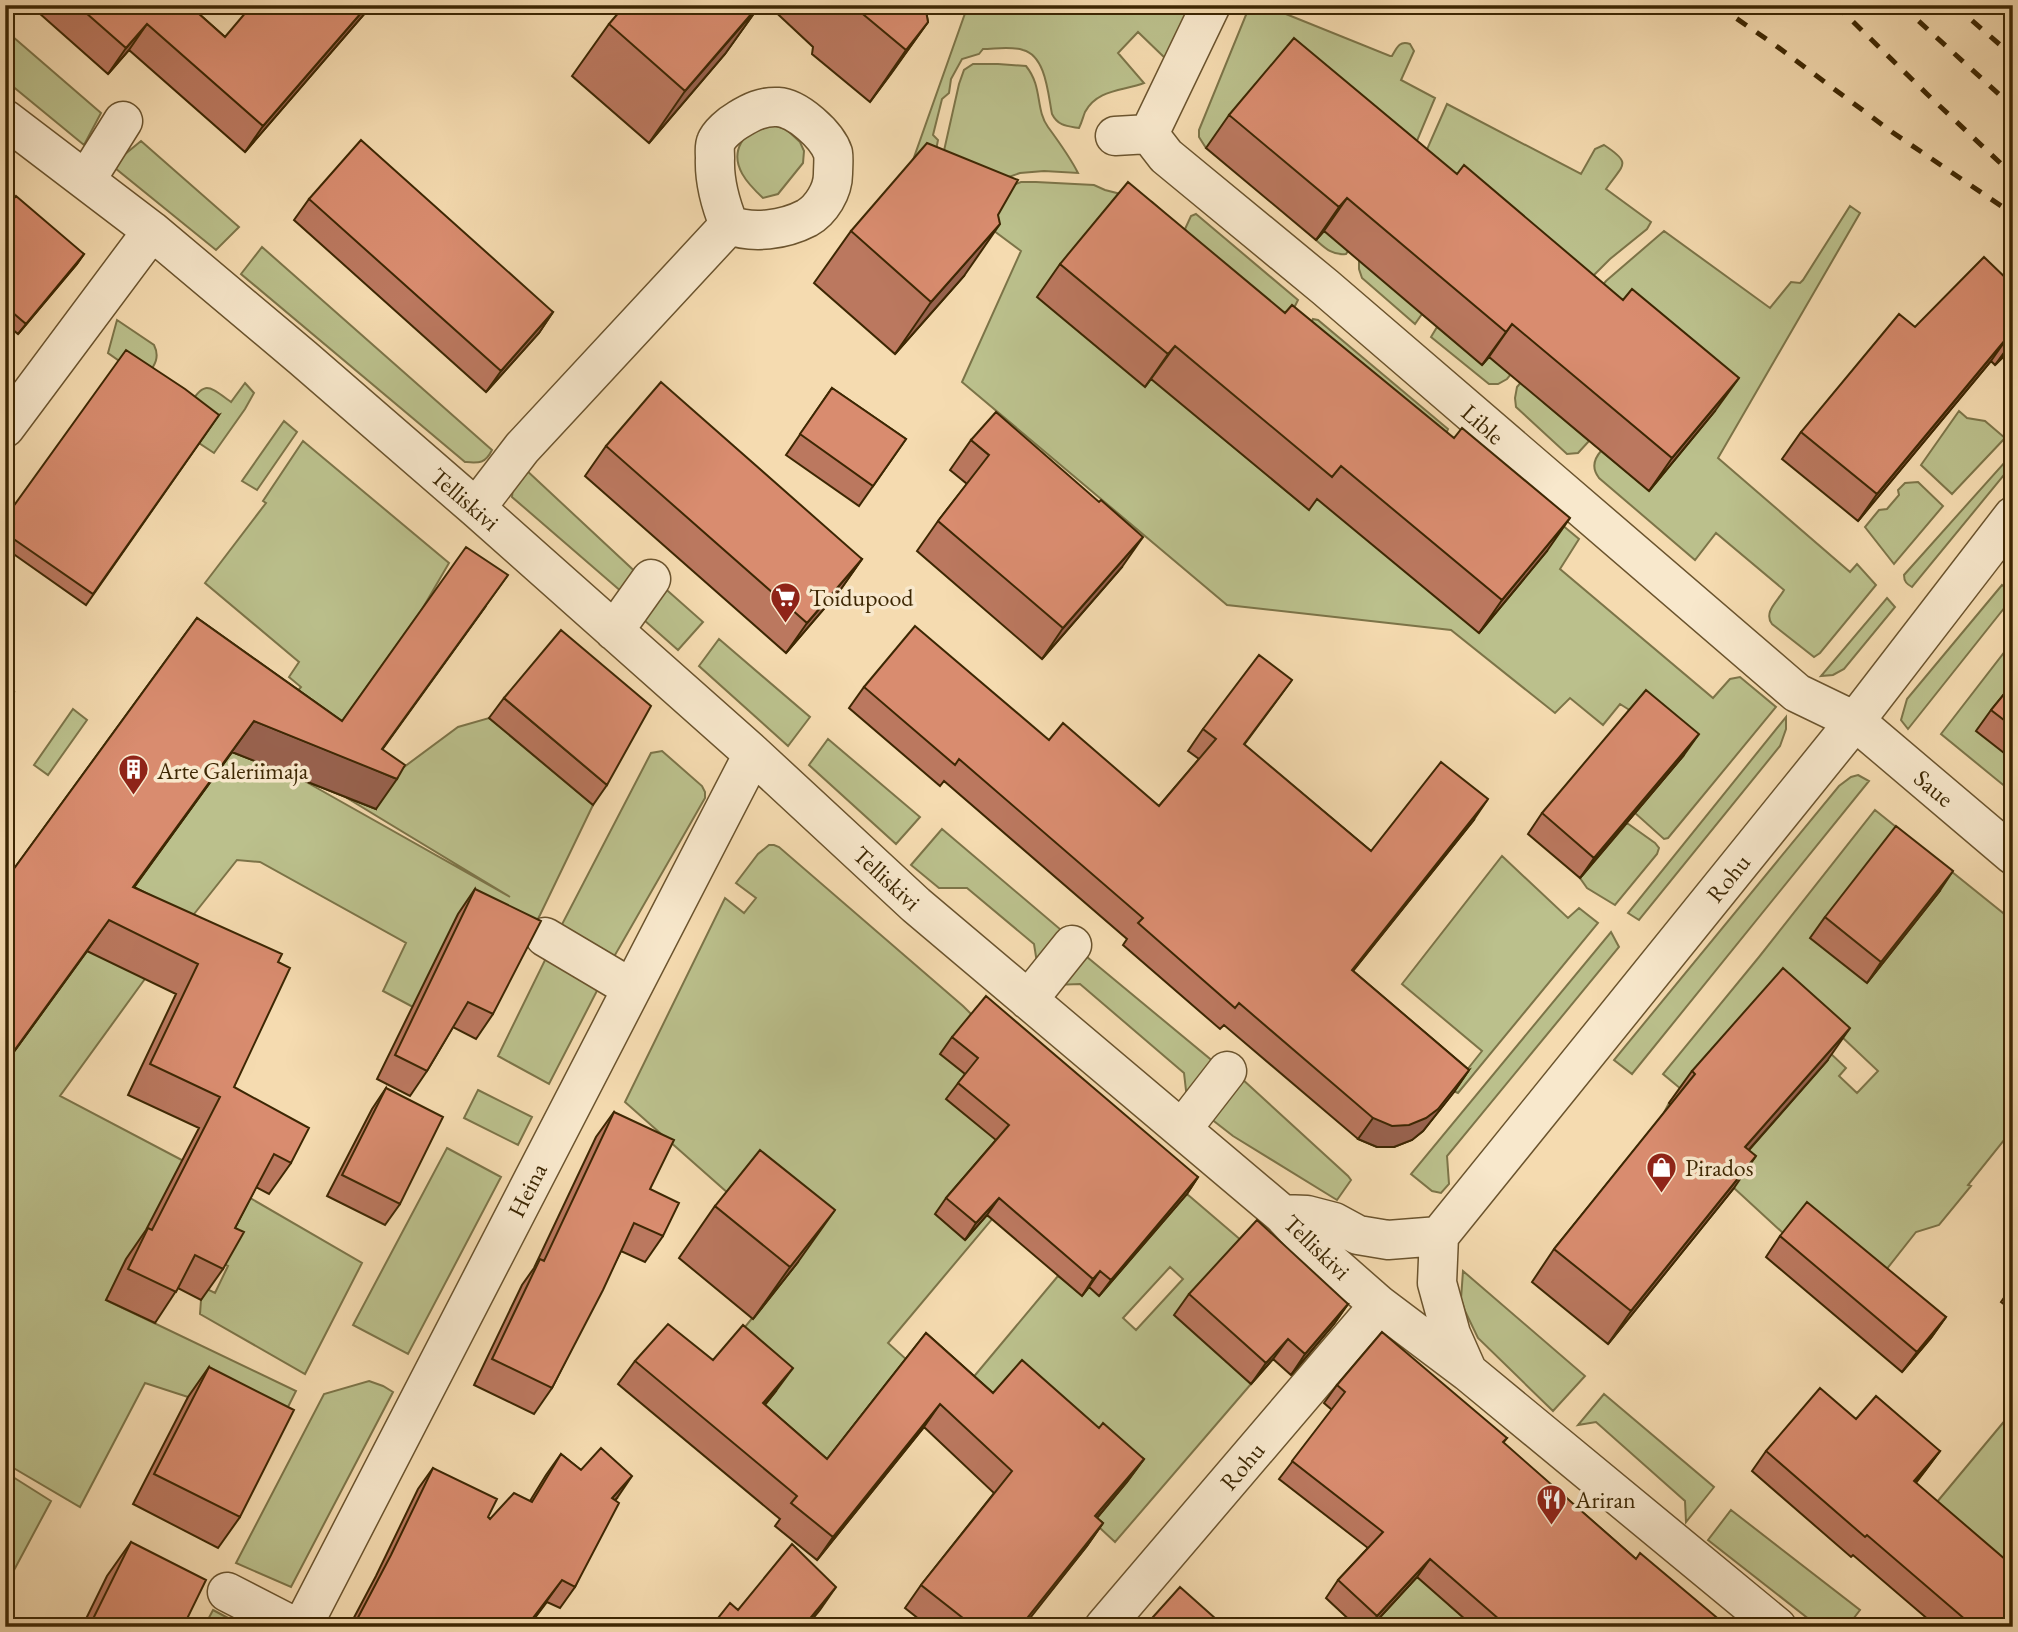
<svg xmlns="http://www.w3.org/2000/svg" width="2018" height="1632" font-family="'EB Garamond',serif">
<rect width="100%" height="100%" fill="#f5dbb0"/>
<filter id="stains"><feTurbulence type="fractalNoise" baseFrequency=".00286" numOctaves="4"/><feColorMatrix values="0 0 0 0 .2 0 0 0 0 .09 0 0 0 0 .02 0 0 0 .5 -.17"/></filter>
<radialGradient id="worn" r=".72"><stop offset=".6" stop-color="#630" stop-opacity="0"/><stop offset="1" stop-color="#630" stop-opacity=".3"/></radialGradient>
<path fill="#bbc08c" stroke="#7c7448" stroke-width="2" fill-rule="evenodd" d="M968,5h222l-23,55 -29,-28 -20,21 26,30c-21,8 -47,6 -59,29 -2,5 -3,10 -6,16 -12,-2 -21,-2 -27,-14 -4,-20 -6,-58 -29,-64 -12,-4 -28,-1 -40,-1l-4,5 -17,5 -11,20 -2,14 -7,6 -9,36 5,5 -5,25 78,21 10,-4h15l58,3 11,5 47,12 10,9 51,94 -12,115 107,89 68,-81 173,86 30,25 -19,30 153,129 17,-19 10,-2 36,30 -108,131 -4,1 -29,-26 49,-58 -53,-44 -11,-7 -17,21 -33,-27 -15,15 -104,-83 -224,-25 -265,-223 59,-131 -43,-32 -66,-56z
M1250,5h22l-1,3 119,48h2c5,-9 8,-16 18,-12l4,7 -13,29 34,18 -24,57 -65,99c-13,2 -21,-6 -30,-14l64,-77 -174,-15 -7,-11v-7z
M5,30l96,83 -17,32 -79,-65z
M973,64h25l28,2c17,21 9,43 22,61 11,15 22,30 30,46l-34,-2 -24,2 -17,6 -62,-15 18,-80 5,-14z
M1447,104l134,70 14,-25 9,-4c29,19 19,19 2,44l45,33 -4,7 -37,30 -22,22 -81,98 -9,5h-9l-58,-47 6,-10 46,38 -61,-51 -7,10 -46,-40 -7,-6 -3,-9v-8l18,-34 45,-61 6,-19z
M761,122l25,7 14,13 4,9 -1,12 -25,31 -15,4c-14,-13 -34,-33 -22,-55 5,-8 14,-14 20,-21z
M141,141l98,86 -23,23 -101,-82 9,-13z
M1850,206l10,7 -142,245 132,114 7,-8 19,21 -56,68 -6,4 -42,-33c-9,-12 6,-23 12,-34l-68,-57 -21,27 -96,-82c-7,-9 -6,-18 2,-27l48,39 -106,-88 46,39 -11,12 -11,1 -51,-47 -1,-9 2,-11 89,-106 58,-50 106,77 21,-26 9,1 3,-3z
M1196,214l102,86 -7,14h-7l-97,-81 -2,-4 6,-13z
M262,247l230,203c-7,14 -13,13 -27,12l-224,-188z
M1313,319l5,1 130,109 -2,5 -139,-103z
M117,320l37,25c7,14 -1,22 -9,34l-37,-26z
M245,383l9,10 -9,16 -31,44 -15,-10 -12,-35c18,-27 19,-24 44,-6z
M1959,411l8,7 18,3 20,17 -53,56 -31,-29z
M284,421l13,11 -40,58 -15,-9z
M303,441l146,122 -28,48 -120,168 209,118 -163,-99 34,-46 23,15 54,-40 31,-9 104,87 -53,110 -17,31 -110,61 -30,-16 23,-48 -146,-81 -23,-2 -66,83 -111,153 154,81 148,86 -57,111 -105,-60 1,-14 6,-11 8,4 13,-27 -15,-7 -83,2 -24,39 190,91 -12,24 -96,-18 -43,-14 -65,124 -75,-44v-399l257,-353 33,-17 6,-7 -12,-10 10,-15 -94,-79 61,-80 -3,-2z
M2013,453v11l-101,123c-5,-3 -8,-5 -8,-12z
M524,468l119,111 -13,20 -118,-102 1,-10z
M1918,482l25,24 -49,58 -29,-37 14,-17 8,-1 12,-14 -1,-5 7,-7z
M660,584l43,38 -25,28 -42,-37z
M2002,585l11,9v3l-105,132 -7,-9 6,-21z
M1887,598l8,9 -51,62 -11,6 -12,1z
M719,639l91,78 -22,29 -89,-80z
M2013,641v45l-36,44 36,30v33l-72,-59z
M73,709l14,11 -39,55 -14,-10z
M1786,717v12l-6,17 -141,174 -11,-7z
M828,739l92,78 -24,27 -87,-79z
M662,751l40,35 3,6v6l-94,164 -53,-30 93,-179z
M1858,775l11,6 -237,293 -18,-14 225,-274 12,-9z
M1875,810l138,111v208l-45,56 3,1 -32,39 -23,7 -45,57 -87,-55 -50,-46 -77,-62 12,-23 12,-14 -18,-15 96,-117zM1842,1037l36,34 -21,22 -18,-17 7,-8 -17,-16z
M1627,823l28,20 4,5 -2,6 -42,51 -28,-17 -7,-10z
M942,829l125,106 -29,34 -4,-25 -67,-56h-28l-28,-23z
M769,845h5l5,2 184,159 114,112 -189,225 19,17 -18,20 -79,102 -83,-133 71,-87 -74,-60 5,-8 -104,-92 100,-204 19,15 12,-15 -20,-15 22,-29z
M1502,856l66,62 11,-10 19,15 -140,170 -7,-3 31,-39 -80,-67z
M1611,932l8,15 -172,209 2,28 -8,9 -9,-2 -21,-17z
M1081,952l134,111 -28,36 -3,-26 -104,-89 -25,1z
M547,956l54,27 -52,101 -51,-28z
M1241,1078l107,98 3,4 -14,20 -104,-64 -23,-18z
M478,1090l54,27 -14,28 -54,-27z
M447,1148l54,29 -93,177 -55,-29z
M1187,1194l55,47 -43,95 52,48 -136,158 -103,-96 -56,-48 102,-122 24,19 45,-53zM1170,1267l13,12 -47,51 -13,-12z
M1463,1271l122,105 -32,35 -75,-73 -13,-27 -4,-12z
M369,1381l14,5 10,6 -102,195 -55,-24 88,-169z
M1604,1394l110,93 -28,35 -1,-21 -89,-79 -18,3z
M2007,1418l6,5v133l-22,24 -69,-60z
M5,1472l46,29 -46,86z
M1731,1510l129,100 -13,17h-28l-111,-87z
M1436,1555l13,50 25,22h-103z
M213,1610l32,17h-41z"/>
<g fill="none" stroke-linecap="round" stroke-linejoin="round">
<defs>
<path id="minor" d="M5,119l147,112 151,127 173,150 277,246 163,151 366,309 31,33 66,58 89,67 309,255
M1149,134l62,-129
M1115,136l34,-2 17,22 159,131 472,406 58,28 158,134
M86,180l37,-59
M5,428l147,-197
M476,508l46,-60 207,-223c-9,-22 -15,-43 -14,-67 0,-5 -1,-12 1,-16 3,-8 15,-18 22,-22 13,-8 25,-14 40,-13 19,1 49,28 55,46 1,6 0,15 0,21 0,17 -12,36 -26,44 -23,12 -54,16 -78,7
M614,631l37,-52
M545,937l86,51
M1028,1000l44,-55
M1182,1129l45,-58
M1282,1214l25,1 27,7 24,13 30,5 51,-4
M1439,1236l416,-515 158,-205
M1439,1236l-2,47 14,51 16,36
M227,1592l68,35
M302,1627l451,-873
M1104,1627l275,-322"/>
</defs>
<use href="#minor" stroke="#6b542e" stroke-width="41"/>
<use href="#minor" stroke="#f8e8cc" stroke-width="38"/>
<path stroke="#3d2703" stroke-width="5" stroke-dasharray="12 12" stroke-linecap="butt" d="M1717,5l58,40 117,87 121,82
M1836,5l91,89 86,81
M1901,5l112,102
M1954,5l59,51
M2001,5l12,10"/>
</g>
<path fill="#bb785f" stroke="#3d2703" stroke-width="2" d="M30,5h159l36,32 147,-32 -127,147 -116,-102 -21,24z
M760,5l-35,49 -76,89 -77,-67 37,-52z
M768,5h162l-4,6 2,11 -58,80 -58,-48 1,-7z
M1229,115l486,296 -66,80 -160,-134 -7,8 -158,-134 -8,9 -110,-92z
M309,199l244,113 -14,21 -53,59 -192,-172z
M5,208l79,46 -7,10 -59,70 -13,-11z
M851,231l113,45 -69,78 -81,-71z
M1060,264l487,287 -68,82 -162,-134 -8,11 -158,-131 -6,8 -108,-90z
M2013,285v62l-18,18 -4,-4 -133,160 -76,-62 19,-27z
M832,388l74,51 -47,67 -73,-51z
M219,415l-133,190 -81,-57v-30z
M971,440l151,127 -80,92 -125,-108 21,-30 29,-37 -17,-14z
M606,446l256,113 -21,30 -55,64 -201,-177z
M486,606l-104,144 -6,59 -144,-57 -98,135 144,75 -44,125 57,76 -22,31 -13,-7 -21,41 -12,41 -22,31 -23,-12 -23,35 -49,-23 20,-41 20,-29 53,-102 -71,-33 48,-101 -89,-43 -82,113v-183l192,-263 145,103z
M1292,680l-48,65 127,106 102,-30 -120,150 116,99 -15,22 -31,39 -11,9 -18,7h-17l-19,-8 -134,-114 -4,4 -97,-84 4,-6 -183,-158 -4,5 -91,-78 15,-21 185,53 110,66 40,-47 -11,-8 15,-22z
M2013,683v77l-37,-29 15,-21z
M504,698l103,87 -14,20 -104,-87z
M1684,755l-104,123 -52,-44 14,-21z
M475,889l18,125 -17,25 -23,-12 -26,44 -17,25 -33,-17 81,-165z
M1939,892l-72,91 -57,-45 15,-21z
M952,1037l246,140 -11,17 -88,102 -10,-9 -7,9 -95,-81 -22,25 -30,-26 11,-16 50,-58 -50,-41 19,-25 -25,-20z
M1827,1061l-78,89 -15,38 -126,156 -76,-62 22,-33 117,-144 -2,-2 23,-32z
M386,1088l14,116 -15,21 -58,-29 45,-87z
M614,1112l36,77 13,47 -18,26 -24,-11 -69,137 -18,26 -60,-29 48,-100 12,-17 62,-131z
M715,1206l83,56 -45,57 -74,-61z
M1780,1236l166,81 -15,21 -29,34 -136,-115z
M2013,1285v26l-12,-9z
M1189,1294l159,10 -14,20 -43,51 -18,-16 -22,25 -77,-69z
M926,1333l67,60 106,35 45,31 -17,23 -30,36 6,5 -16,23 -65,81h-93l-24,-19 16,-23 73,-92 -70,-66 -107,133 -42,-34 5,-7 -162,-135 17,-23 78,-1 63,31 -11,14 62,54z
M209,1367l31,150 -22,31 -85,-44 55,-107z
M1337,1385l170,53 -4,5 133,116 92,68h-254l-57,-50 -46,50h-14l-31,-29 12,-18 30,-32 -89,-69 53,-69 -8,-7z
M1856,1419l84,32 -24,32 97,144h-76l-84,-72 -2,2 -99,-86 14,-20z
M561,1454l20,16 36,28 -2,2 -40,87 -15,21 -13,-6 -19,25h-179l27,-51 42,-87 15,-21 57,51 40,-18 16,-26z
M131,1542l52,85h-101l25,-51z"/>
<path fill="#98624e" stroke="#3d2703" stroke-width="2" d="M368,5h4l-127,147 18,-26z
M760,5l-35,49 -76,89 36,-52z
M928,22l-37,52 -21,28 36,-52z
M147,24l-18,26 -21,24 18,-26z
M1347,198l-23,33 -8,9 23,-33z
M1000,224l-36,52 -69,78 36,-52z
M84,254l-7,10 -59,70 8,-10z
M553,312l-14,21 -53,59 15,-21z
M1512,324l-23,33 -7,8 24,-33z
M2010,334l-19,27 -133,160 19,-27z
M2013,340v7l-18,18z
M1175,346l-24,33 -6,8 23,-33z
M1739,378l-24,33 -66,80 23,-33z
M1570,518l-23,33 -68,82 23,-33z
M1143,537l-21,30 -80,92 21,-31z
M862,559l-21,30 -55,64 21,-30z
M508,575l-139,192 28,12 -21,30 -144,-57 -120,166 142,-197 115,46z
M1699,734l-15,21 -104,123 14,-20z
M1488,799l-15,22 -136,170 15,-21z
M1953,871l-14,21 -72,91 14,-21z
M109,920l-22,31 -82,113 6,-9z
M1850,1028l-23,33 -104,118 22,-32z
M1469,1070l-15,22 -31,39 -11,9 -18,7h-17l-19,-8 15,-21z
M1756,1156l-22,32 -126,156 23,-33z
M1198,1177l-11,17 -88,102 12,-16z
M999,1198l-12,17 -22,25 11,-17z
M835,1210l-37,52 -45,57 37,-52z
M1100,1271l-11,16 -7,9 11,-17z
M1348,1304l-14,20 -43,51 14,-21z
M1946,1317l-15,21 -29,34 15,-20z
M1288,1339l-15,20 -22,25 15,-21z
M793,1368l-17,23 -29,35 16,-23z
M940,1404l-16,23 -107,133 16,-23z
M1940,1451l-15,20 -25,30 14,-20z
M1144,1459l-17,23 -49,58 17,-24z
M632,1476l-15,22 -20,21 15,-21z
M1103,1523l-16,23 -64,81h-3z
M1430,1559l-13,18 -46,50h-1l7,-11z
M562,1580l-34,47h-2z
M836,1587l-16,23 -14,17h-3z"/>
<path fill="#d98c6f" stroke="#3d2703" stroke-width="2" d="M77,5h112l36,32 27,-32h116l-105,121 -116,-102 -21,24z
M625,5h134l-74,86 -76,-67z
M852,5h73l3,17 -22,28z
M1294,38l163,136 7,-9 159,135 9,-11 107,89 -67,80 -160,-134 -6,8 -159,-134 -8,9 -110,-92z
M361,140l192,172 -52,59 -192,-172z
M927,143l91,37 -20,35 2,9 -69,78 -80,-71z
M1128,182l157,131 7,-8 162,133 8,-10 108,90 -68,82 -161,-134 -9,11 -157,-131 -7,8 -108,-90z
M16,196l68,58 -58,70 -21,-18v-98z
M1984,257l29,28v52l-3,-3 -133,160 -76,-62 98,-118 16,13z
M126,350l59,39 34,26 -126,179 -88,-61v-15z
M661,382l201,177 -55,64 -201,-177z
M832,388l74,51 -33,47 -73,-52z
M996,412l103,90 2,-2 42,37 -80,91 -125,-107 51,-66 -18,-15z
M466,547l42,28 -126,174 23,16 -8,14 -143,-58 -121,166 149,67 -4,8 12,6 -56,119 75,41 -18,35 -17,-9 -39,74 9,4 -21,37 -28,-14 -19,37 -48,-23 20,-41 4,2 68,-133 -70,-33 48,-100 -89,-44 -98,135 -6,-3v-171l192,-263 145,103z
M915,626l134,114 14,-17 96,83 57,-67 -13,-10 56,-74 33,25 -48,64 127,107 70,-89 47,37 -136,171 117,100 -31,39 -12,9 -17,7 -17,1 -19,-8 -134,-115 -4,5 -97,-85 5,-5 -184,-159 -4,6 -91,-78z
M561,630l90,76 -44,79 -103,-87z
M2013,683v44l-22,-17z
M5,686l9,6 -9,12z
M1646,690l53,44 -105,124 -52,-45z
M1896,826l57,45 -72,91 -56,-45z
M475,889l66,32 -48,93 -25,-12 -41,69 -32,-16z
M1783,968l67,60 -105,119 11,9 -125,155 -77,-62 141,-175 -3,-3z
M986,996l212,181 -87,103 -11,-9 -7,8 -94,-81 -23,25 -30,-25 63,-73 -51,-42 20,-25 -26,-21z
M386,1088l57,29 -43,87 -58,-29z
M614,1112l60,28 -24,49 29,14 -16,33 -29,-13 -31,67 -51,98 -60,-29 48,-100 4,2z
M760,1150l75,60 -45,57 -75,-61z
M1807,1202l139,115 -29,35 -137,-116z
M1257,1220l91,84 -43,50 -17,-15 -22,24 -77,-69z
M668,1324l45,36 30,-35 50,43 -30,35 64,56 99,-126 67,60 29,-33 77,68 4,-5 41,36 -49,57 8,7 -83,104h-55l3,-5 -47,-37 91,-114 -72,-67 -107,133 -42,-34 6,-7 -162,-135z
M1382,1332l125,106 -4,4 133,117 4,-6 88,74h-220l-78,-68 -53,57 -39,-36 45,-48 -91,-71 53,-69 -8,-7z
M209,1367l85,43 -54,107 -86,-43z
M1820,1388l36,31 20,-23 64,55 -26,30 92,79 7,-9v76h-39l-107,-92 -2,2 -99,-86z
M601,1448l31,28 -20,22 7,5 -44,84 -13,-7 -36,47h-173l38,-72 42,-87 64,31 -9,18 2,2 24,-26 18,9 29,-48 20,16z
M131,1542l75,38 -23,47h-94z
M792,1544l44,43 -33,40h-92l19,-24 8,7z
M1180,1587l45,40h-81z"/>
<defs>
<symbol id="supermarket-pin" viewBox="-11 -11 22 30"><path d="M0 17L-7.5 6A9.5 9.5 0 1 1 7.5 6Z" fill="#8f2418" stroke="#f8e8cc"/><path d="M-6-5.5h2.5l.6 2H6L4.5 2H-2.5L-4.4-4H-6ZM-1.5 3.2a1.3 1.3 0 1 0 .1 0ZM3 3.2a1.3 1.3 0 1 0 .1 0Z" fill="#fff"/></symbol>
<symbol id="building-pin" viewBox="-11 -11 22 30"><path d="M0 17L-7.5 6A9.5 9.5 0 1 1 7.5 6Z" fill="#8f2418" stroke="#f8e8cc"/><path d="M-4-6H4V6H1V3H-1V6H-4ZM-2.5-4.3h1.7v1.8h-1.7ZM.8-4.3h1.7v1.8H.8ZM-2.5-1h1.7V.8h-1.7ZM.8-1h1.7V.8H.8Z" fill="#fff"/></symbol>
<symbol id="shop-pin" viewBox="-11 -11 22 30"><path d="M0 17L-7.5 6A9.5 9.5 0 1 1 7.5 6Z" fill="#8f2418" stroke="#f8e8cc"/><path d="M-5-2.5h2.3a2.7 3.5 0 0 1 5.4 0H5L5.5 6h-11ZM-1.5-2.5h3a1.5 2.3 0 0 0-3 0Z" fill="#fff"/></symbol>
<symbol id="restaurant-pin" viewBox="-11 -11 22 30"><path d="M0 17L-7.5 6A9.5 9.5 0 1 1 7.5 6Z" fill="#8f2418" stroke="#f8e8cc"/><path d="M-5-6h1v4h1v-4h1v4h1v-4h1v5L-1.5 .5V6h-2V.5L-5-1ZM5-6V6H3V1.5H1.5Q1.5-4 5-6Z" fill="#fff"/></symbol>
</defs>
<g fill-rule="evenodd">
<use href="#supermarket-pin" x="768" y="580" width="35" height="47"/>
<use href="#building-pin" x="116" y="752" width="35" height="47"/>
<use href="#shop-pin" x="1644" y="1150" width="35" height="47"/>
<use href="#restaurant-pin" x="1534" y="1482" width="35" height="47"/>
</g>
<g text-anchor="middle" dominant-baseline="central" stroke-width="7" stroke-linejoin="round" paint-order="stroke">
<g font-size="24" fill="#3d2703" stroke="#f8e8cc">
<text transform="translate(1483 424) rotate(41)">Lible</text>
<text transform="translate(465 499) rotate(41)">Telliskivi</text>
<text transform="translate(1934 788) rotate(40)">Saue</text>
<text transform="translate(887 878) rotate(43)">Telliskivi</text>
<text transform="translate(1728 878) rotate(-51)">Rohu</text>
<text transform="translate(527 1190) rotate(-63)">Heina</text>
<text transform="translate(1317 1247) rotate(44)">Telliskivi</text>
<text transform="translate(1242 1466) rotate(-50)">Rohu</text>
</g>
<g font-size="24" fill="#3d2703" stroke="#f8e8cc" text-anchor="start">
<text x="809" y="597">Toidupood</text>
<text x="157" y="770">Arte Galeriimaja</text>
<text x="1685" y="1167">Pirados</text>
<text x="1575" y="1499">Ariran</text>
</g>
</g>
<rect width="2018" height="1632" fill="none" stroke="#f5dbb0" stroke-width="28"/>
<rect x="7" y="7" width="2004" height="1618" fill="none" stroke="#3d2703" stroke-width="3.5"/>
<rect x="14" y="14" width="1990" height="1604" fill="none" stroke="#3d2703" stroke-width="2"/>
<rect width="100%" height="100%" filter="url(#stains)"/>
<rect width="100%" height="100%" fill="url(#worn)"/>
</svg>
